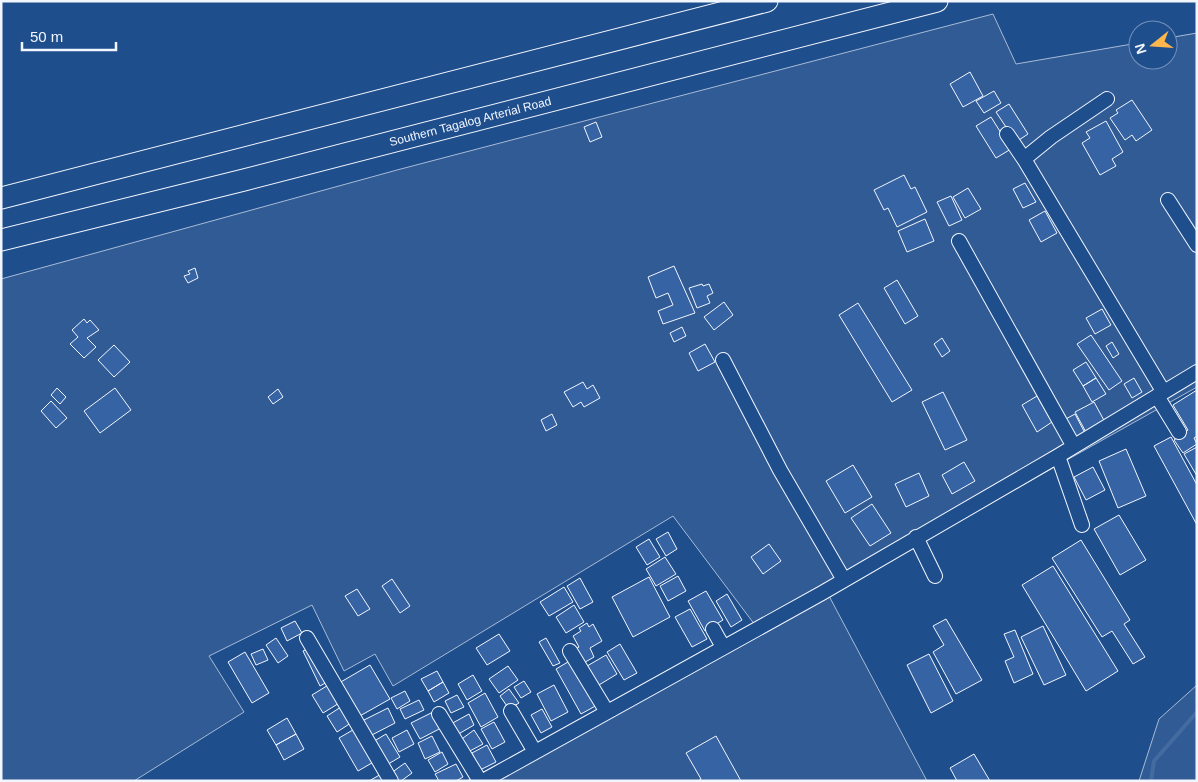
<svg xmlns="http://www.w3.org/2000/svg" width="1198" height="782" font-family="Arial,sans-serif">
<rect width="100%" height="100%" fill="#1f4e8c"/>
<path fill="#305b95" stroke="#a8bbd7" d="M993,14l23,50 122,-21v17h30v-22l29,-5v354l-369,207 99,187h-460l288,-156 -82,-109 -280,170 -18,-32 -31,17 -32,-66 -103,51 35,56 -110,69h-133v-502l396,-109z
M1197,685v96h-58l20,-62z"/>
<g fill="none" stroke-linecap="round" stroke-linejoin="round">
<path stroke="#446ba0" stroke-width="4" d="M1151,781l3,-20 43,-49"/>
</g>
<path fill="#3563a3" stroke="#f2f6ff" d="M970,72l13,24 -20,11 -13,-23z
M994,91l7,12 -17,10 -8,-12z
M1132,100l20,30 -16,11 -4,-6 -7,5 -15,-22 8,-5 -2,-3z
M1009,104l19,30 -12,8 -20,-30z
M991,117l20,32 -15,9 -20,-32z
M1106,121l17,31 -11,7 4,7 -16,9 -18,-32 8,-5 -4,-6z
M596,122l6,15 -12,5 -6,-15z
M904,175l7,14 4,-2 12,25 -30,15 -9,-19 -4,2 -10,-20z
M1025,183l11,19 -13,6 -10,-19z
M968,188l13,21 -16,9 -12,-21z
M951,196l11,24 -13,6 -12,-24z
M1045,211l12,22 -16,9 -12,-22z
M925,219l9,22 -27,11 -9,-21z
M674,266l21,47 -32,11 -5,-13 15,-6 -5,-12 -12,5 -8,-21z
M195,268l3,10 -10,5 -4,-7 6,-2 -2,-3z
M897,280l21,36 -13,8 -21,-36z
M702,284l1,2 6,-2 4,9 -6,3 3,7 -13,5 -8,-20z
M724,302l9,13 -19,15 -10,-13z
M858,303l54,87 -20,12 -53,-87z
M1102,309l9,16 -16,9 -9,-16z
M84,319l3,4 3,-3 9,10 -12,8 9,9 -12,11 -14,-14 8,-7 -6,-7z
M682,327l4,9 -12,6 -4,-9z
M1091,335l31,46 -13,9 -32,-46z
M942,338l8,13 -8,6 -8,-13z
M1112,342l7,12 -6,4 -7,-12z
M705,344l10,18 -17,9 -9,-18z
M114,345l16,17 -16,15 -16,-17z
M1086,362l10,16 -13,8 -10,-16z
M1096,378l10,16 -14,8 -9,-16z
M1134,378l8,14 -10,6 -8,-14z
M583,382l4,7 6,-4 7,13 -16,9 -3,-5 -8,5 -9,-15z
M57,388l9,9 -6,7 -9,-9z
M115,388l16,22 -31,23 -16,-22z
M278,389l5,8 -10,7 -5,-7z
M1197,390v46l-3,2 3,6 -14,9 -9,-13 14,-10 -15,-25z
M943,392l24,48 -22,10 -23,-48z
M1037,396l15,26 -15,10 -15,-27z
M51,401l16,17 -11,10 -15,-17z
M1094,402l12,22 -19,10 -12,-22z
M552,414l5,11 -11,6 -5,-11z
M1075,414l10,19 -14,6 -9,-18z
M1171,437l26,48v40l-43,-79z
M1197,447v29l-13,-22z
M1126,449l20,47 -28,12 -19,-47z
M964,462l11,19 -23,13 -10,-19z
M853,465l19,32 -27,16 -19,-32z
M1093,467l12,23 -19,10 -12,-23z
M919,473l10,23 -23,11 -11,-23z
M872,504l19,29 -21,13 -19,-28z
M1119,515l27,45 -26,15 -26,-46z
M668,532l9,17 -11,7 -10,-17z
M649,539l11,18 -13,8 -11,-18z
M1081,540l49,80 -6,4 21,33 -12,7 -21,-33 -10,6 -50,-79z
M769,544l12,17 -18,13 -12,-17z
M665,557l11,17 -20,12 -10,-17z
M1053,566l65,105 -32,20 -64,-106z
M678,576l8,15 -18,10 -8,-15z
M649,577l21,40 -37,20 -21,-40z
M580,578l13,24 -13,7 -13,-23z
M392,579l18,27 -10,7 -18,-27z
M564,587l9,15 -24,14 -9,-14z
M357,589l13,20 -12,7 -13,-20z
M706,591l17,29 -18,11 -17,-30z
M727,594l15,26 -11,7 -15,-26z
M574,605l10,17 -18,11 -10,-16z
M690,609l17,30 -15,8 -17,-30z
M946,619l36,61 -26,14 -23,-42 11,-7 -11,-19z
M295,621l7,12 -15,8 -6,-13z
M587,623l2,4 4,-3 9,17 -12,7 4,9 -14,8 -8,-14 7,-4 -6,-11 8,-5 -2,-3z
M1043,626l23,49 -22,10 -23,-48z
M1015,630l18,44 -19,9 -9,-22 9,-4 -10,-23z
M499,634l11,17 -23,14 -11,-17z
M276,638l12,18 -10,7 -12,-18z
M546,638l14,25 -7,3 -14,-24z
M620,644l17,29 -13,7 -17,-28z
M309,648l18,34 -7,4 -17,-35z
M263,649l5,11 -12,5 -5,-11z
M245,652l24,41 -17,10 -24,-41z
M929,654l24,47 -22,12 -24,-48z
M606,655l11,19 -23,14 -12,-19z
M573,659l26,45 -18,10 -25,-45z
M370,665l20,34 -32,18 -19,-34z
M508,666l10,14 -19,13 -10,-14z
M437,671l6,11 -15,9 -7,-12z
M473,675l9,16 -15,9 -9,-16z
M524,681l7,11 -10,6 -7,-11z
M443,682l6,11 -15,9 -6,-11z
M330,684l11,18 -18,11 -11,-18z
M554,685l14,27 -17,9 -14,-27z
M509,689l10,14 -10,6 -9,-13z
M405,691l5,10 -13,8 -6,-11z
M485,693l13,24 -17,10 -13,-24z
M457,695l7,12 -13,6 -6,-12z
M419,700l5,10 -19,9 -5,-10z
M344,705l10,16 -17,11 -10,-16z
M388,708l7,15 -25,13 -8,-15z
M542,709l10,18 -11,6 -10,-18z
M433,712l8,16 -21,11 -9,-16z
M469,714l5,11 -19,11 -6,-11z
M287,718l9,16 -20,11 -9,-15z
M494,722l11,20 -13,7 -11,-20z
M358,727l19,33 -19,11 -19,-33z
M407,730l7,14 -15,8 -7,-14z
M474,730l9,14 -17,9 -7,-12z
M296,734l8,15 -20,11 -8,-15z
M386,734l14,23 -15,9 -14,-23z
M432,736l8,16 -15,7 -7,-16z
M716,736l25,45h-43l3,-2 -15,-26z
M487,745l9,17 -16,8 -8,-17z
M442,752l6,12 -13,8 -7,-12z
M974,754l16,27h-33l-7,-13z
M405,763l7,10 -11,8h-5l-5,-8z
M456,764l7,13 -7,4h-17l-4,-7z
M383,773l4,8h-18z"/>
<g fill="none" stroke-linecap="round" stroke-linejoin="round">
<defs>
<path id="minor" d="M1107,99l-56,38 -27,22 139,232
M1007,134l17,25
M1168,200l29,45
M959,241l114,204
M723,360l57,110 64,110
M1157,396l22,36
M1058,456l24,69
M916,537l19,39
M713,629l10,18
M307,638l84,143
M570,651l37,61
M511,711l24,41
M439,714l41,67
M483,781l339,-188 236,-137 139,-84"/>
<g id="highway">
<path d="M1,198l766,-197"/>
<path id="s1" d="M1,240l243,-60 693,-179"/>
</g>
</defs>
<use href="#minor" stroke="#f2f6ff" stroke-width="16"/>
<use href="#highway" stroke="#f2f6ff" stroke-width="23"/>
<use href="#minor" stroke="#1f4e8c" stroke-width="14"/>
<use href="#highway" stroke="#1f4e8c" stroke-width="21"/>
</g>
<g text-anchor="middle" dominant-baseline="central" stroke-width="4" stroke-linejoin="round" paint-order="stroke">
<g font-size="12" fill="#f2f6ff" stroke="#1f4e8c">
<text stroke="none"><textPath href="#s1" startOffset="484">Southern Tagalog Arterial Road</textPath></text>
</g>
</g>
<rect width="1198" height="782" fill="none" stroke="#f2f6ff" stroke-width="5"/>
<g transform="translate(1153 45) rotate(253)"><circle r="24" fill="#1f4e8c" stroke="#7391ba"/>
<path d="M0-4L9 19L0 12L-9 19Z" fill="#ffb74d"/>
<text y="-8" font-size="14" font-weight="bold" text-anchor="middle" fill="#f2f6ff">N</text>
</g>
<path d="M22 42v8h94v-8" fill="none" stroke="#f2f6ff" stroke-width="2.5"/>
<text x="30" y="42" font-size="15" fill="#f2f6ff" stroke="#1f4e8c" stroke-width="4" paint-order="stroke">50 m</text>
</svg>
